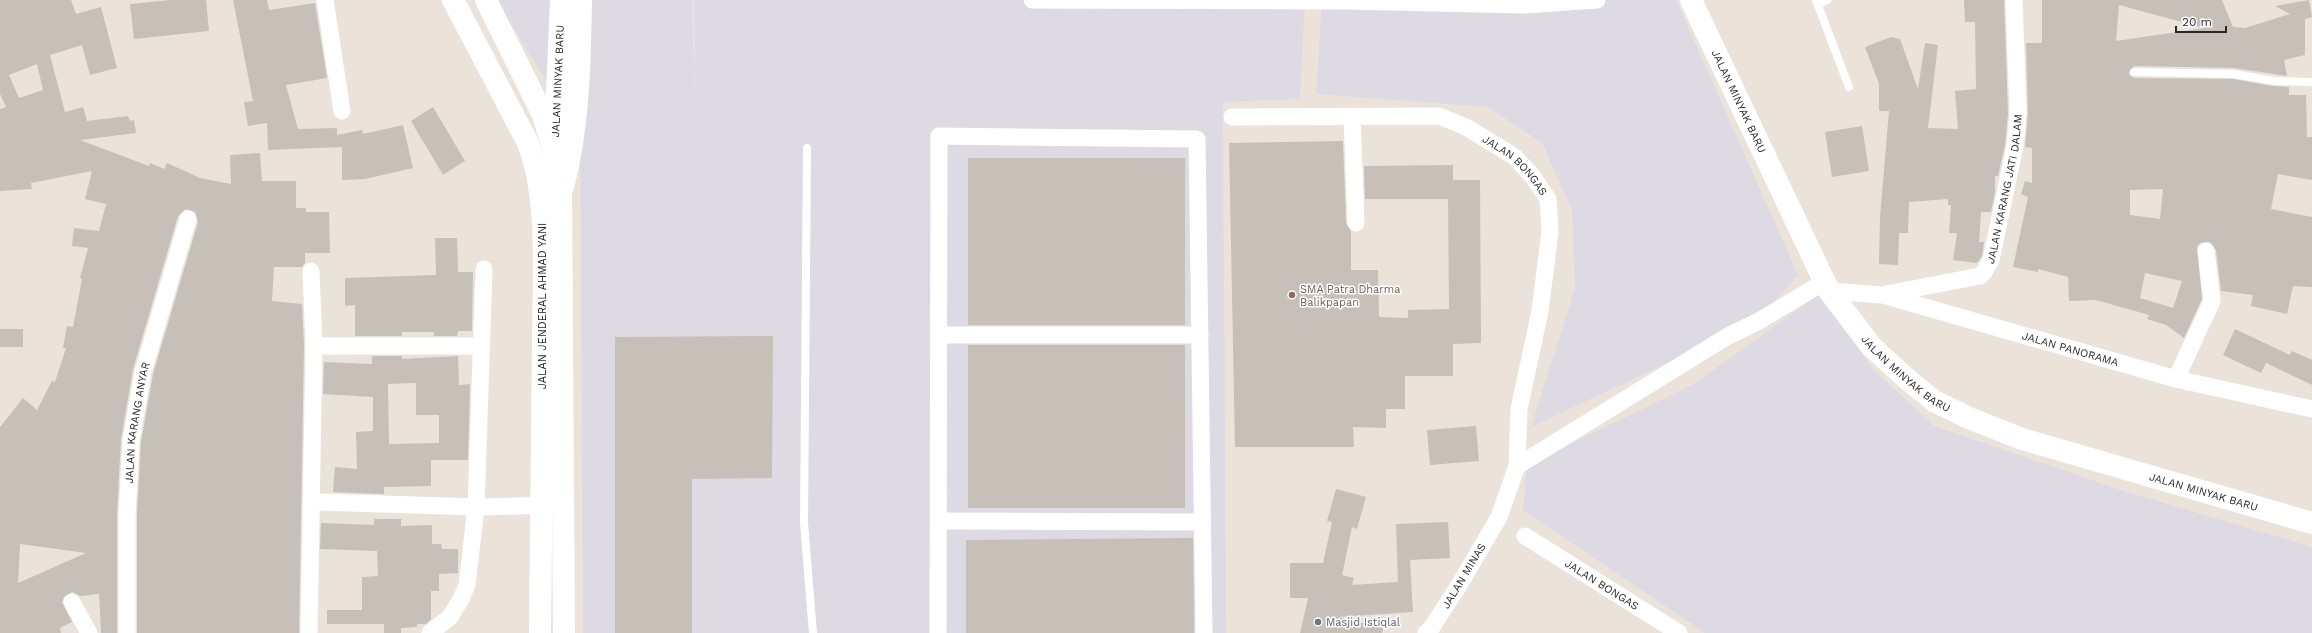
<svg xmlns="http://www.w3.org/2000/svg" width="2312" height="633" font-family="'Work Sans',sans-serif">
<rect width="100%" height="100%" fill="#ebe3d9"/>
<path fill="#dddae3" d="M496,0h196l3,100 -1,-100h611l-5,99 -77,3 3,531h-643l-3,-498z
M1322,0h354l122,275 -42,46 -225,106 44,-139 -3,-78 -30,-67 -54,-36 -172,-13z
M1818,295l56,75 60,56 190,65 188,56v86h-607l-182,-123 4,-45 167,-81z"/>
<path fill="#c6c0b9" fill-rule="evenodd" d="M0,0h71l5,14 25,-7 16,61 -27,7 -8,-30 -32,10 15,57 18,-5 4,14 41,-5 2,5 4,-1 2,13 -56,7 69,26 1,-3 14,6 3,-6 33,15 31,6 -1,-29 30,-2 2,28h34v27h10v4h23l1,41h-25v10l-3,4h-28l-2,34 30,3 2,42 -5,287h-162v-118l4,-73 12,-68 45,-152 -3,-10 -9,-3 -8,7 -45,153 -12,70 -4,75v119h-16l-2,-39 -19,2 -8,-4 -8,5 -2,5 10,20 -12,6 1,5h-61v-206l23,-29 14,12 15,-29 3,1 11,-34h-3l4,-22 6,1 9,-48 -2,-1 8,-30 -16,-2 2,-18 25,3 7,-27 -21,-5 7,-28 -61,12 1,6 -32,2v-82l6,-2 -6,-13zM37,64l6,26 -24,8 -10,-23zM20,544l66,9 -68,30z
M171,0h35l3,31 -75,8 -4,-35z
M233,0h34l2,10 46,-7 12,75 -41,7 12,44 39,-1v7l25,-5 1,4 40,-9 10,43 -48,11 -23,1v-33l-74,3 -1,-27 -19,3 -4,-24 9,-1z
M1964,0h40l4,113 -3,32 -7,31h-3v16l-4,20h-10l-2,30h5l-2,14 -5,7 -24,-3 4,-27h-8l2,-28h-3v-6l-39,3 -1,31h-9l-1,32 -19,-1 1,-47 9,-106h-10v-27l-14,-37 26,-10 9,2 18,50 7,-46 13,2 -10,83 30,1 -3,-38 21,-2 -1,-67h-10z
M2042,0h180l11,27 12,1 45,-14 -15,-8 34,-6 3,17 -7,2v36l-21,5 3,16 -53,-8 -100,-2 -5,6v3l5,3 99,1 40,7 16,1v8h17l1,42h5v43l-34,-6 -7,35 41,8v70l-19,-1 -6,28 -36,-8 2,-11 -32,-4 -5,-41 -6,-8 -10,1 -3,4 5,52 -18,39 -18,-13 -19,-6 2,-4 -53,-15 -27,1 -1,-24 -30,-8v3l-25,-5 15,-70 -7,-3 4,-13 7,2v-35l-7,-1 3,-34 -2,-70h16zM2119,5l85,23 -88,13zM2163,189l-3,30 -30,-4v-25zM2145,273l37,8 -9,27 -33,-10z
M433,107l32,54 -22,14 -32,-54z
M1862,126l7,45 -37,6 -7,-45z
M1343,141l3,82 5,8v39h27l1,47 29,1v-8l41,-1 -1,-110h-83l-1,-33 89,-1v15h27l1,163 -28,1v32h-48v33h-19v19l-33,-1 1,20h-119l-6,-304z
M968,158h217v167h-217z
M435,238h22l1,34h15l-1,59h-14l-1,5h-23v-4h-32v4h-47v-31l-10,1v-28l91,-3z
M0,329h23v18h-23z
M2235,329l55,26 2,-4 20,9v25l-46,-22 -5,10 -38,-18z
M773,336l-1,142 -80,1v154h-77v-296z
M968,345h217v163h-217z
M372,356h30v3l56,-3 1,29 11,-1 -2,76h-37v26l-47,1v7l-51,-2 2,-25 22,2 -1,-37 17,-1v-34l-50,-3 1,-32 48,2zM416,383v32h23v28l-50,1 -1,-60z
M1476,426l3,35 -49,4 -3,-35z
M1336,489l30,8 -9,32 -5,-2 -10,48 12,3 -2,7 46,-3 -2,-58 52,-2 2,36 -40,2 3,52 -75,5 45,11 -1,5h-82l8,-35h-18v-35h33l9,-41 -5,-1z
M374,519h27v7l31,-1v19h9l1,5h16v24l-19,1v17h-8v28l-5,5h-9v3l-16,1v5h-17v-9h-57v-14h35v-33l16,-1 -1,-25 -57,-2 1,-26 53,2z
M1193,538l1,95h-228v-93z"/>
<g fill="none" stroke-linecap="round" stroke-linejoin="round">
<path stroke="#fff" stroke-width="8" d="M1816,0l33,87
M1818,4l9,-4
M2134,72l100,2 40,7 38,1
M807,148l-3,375 9,110"/>
<g stroke="#fff" stroke-width="17">
<path d="M325,0l17,111"/>
<path d="M1032,0l313,1 179,4 73,-5"/>
<path d="M1352,116l4,107"/>
<path id="s1" d="M1232,117l207,-1 27,11 49,30 18,20 15,22 2,33 -10,79 -21,98 -2,57 -18,51 -38,65 -29,45 -6,6"/>
<path id="s2" d="M1829,291l54,4 293,84 136,30"/>
<path id="s3" d="M1886,294l94,-18 4,-4 7,-12 24,-114 3,-33 -4,-113"/>
<path d="M939,335h261"/>
<path d="M324,346h157"/>
<path d="M2176,379l36,-78 -6,-50"/>
<path d="M1517,466l211,-130 31,-15 65,-39"/>
<path d="M320,502l156,5 78,-2"/>
<path d="M939,521l263,1"/>
<path id="s4" d="M1525,536l154,97"/>
<path d="M72,602l17,31"/>
<path id="s5" d="M127,633v-118l4,-74 12,-69 45,-153"/>
<path d="M309,633l5,-287 -3,-75"/>
<path d="M430,633l20,-16 11,-18 6,-14 9,-78 8,-238"/>
<path d="M938,633l1,-497 258,3 7,494"/>
</g>
<g stroke="#fff" stroke-width="22">
<path d="M453,0l74,141c23,54 16,142 16,201 -1,97 -2,194 -3,291"/>
<path d="M486,0l57,115 11,36 7,43 3,439"/>
<path id="s6" d="M1691,0l138,291 43,56 36,33 26,21 35,17 53,21 290,84"/>
<path id="s7" d="M555,140l6,-140"/>
<path d="M563,187c16,-61 17,-124 18,-187"/>
</g>
</g>
<circle fill="#8d6e63" stroke="#fff" stroke-width="1.5" cx="1292" cy="295" r="4"/>
<circle fill="#6b7280" stroke="#fff" stroke-width="1.5" cx="1318" cy="622" r="4"/>
<g text-anchor="middle" dominant-baseline="central" stroke-width="3" stroke-linejoin="round" paint-order="stroke">
<g font-size="11" fill="#282828" stroke="#fff">
<text stroke="none"><textPath href="#s7" startOffset="59">JALAN MINYAK BARU</textPath></text>
<text stroke="none"><textPath href="#s6" startOffset="112">JALAN MINYAK BARU</textPath></text>
<text stroke="none"><textPath href="#s1" startOffset="299">JALAN BONGAS</textPath></text>
<text stroke="none"><textPath href="#s3" startOffset="188">JALAN KARANG JATI DALAM</textPath></text>
<text transform="translate(542 306) rotate(-90)">JALAN JENDERAL AHMAD YANI</text>
<text stroke="none"><textPath href="#s2" startOffset="249">JALAN PANORAMA</textPath></text>
<text stroke="none"><textPath href="#s6" startOffset="436">JALAN MINYAK BARU</textPath></text>
<text stroke="none"><textPath href="#s5" startOffset="211">JALAN KARANG ANYAR</textPath></text>
<text stroke="none"><textPath href="#s6" startOffset="760">JALAN MINYAK BARU</textPath></text>
<text transform="translate(1464 576) rotate(-59)">JALAN MINAS</text>
<text stroke="none"><textPath href="#s4" startOffset="91">JALAN BONGAS</textPath></text>
</g>
<g font-size="11" fill="#785e54" stroke="#fff" text-anchor="start">
<text x="1300" y="289">SMA Patra Dharma<tspan x="1300" dy="13">Balikpapan</tspan></text>
</g>
<g font-size="11" fill="#5b616d" stroke="#fff" text-anchor="start">
<text x="1326" y="622">Masjid Istiqlal</text>
</g>
</g>
<path d="M2176 26v6h50v-6" fill="none" stroke="#282828" stroke-width="2"/>
<text x="2182" y="26" font-size="12" fill="#282828" stroke="#ffffff" stroke-width="3" paint-order="stroke">20 m</text>
</svg>
